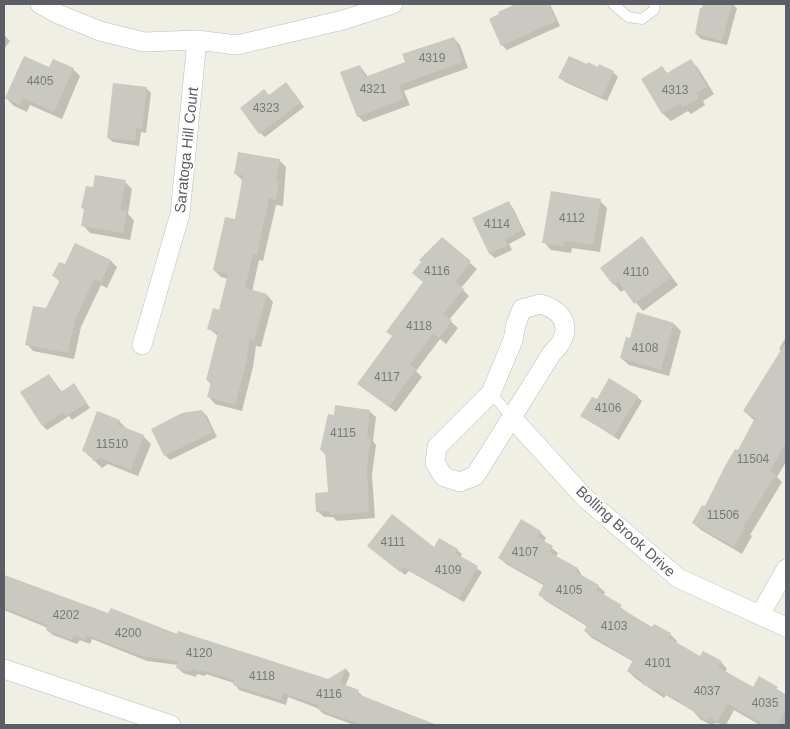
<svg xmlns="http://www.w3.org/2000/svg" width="790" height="729" font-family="Arial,sans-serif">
<rect width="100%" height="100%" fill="#efefe4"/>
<path fill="#0003" d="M534,4h16l10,22 -53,24 -5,-5 26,-39z
M704,4h28l5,4 -10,37 -26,-6 -5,-5z
M4,35l6,6 -6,8z
M454,38l6,7 8,23 -64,23 6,14 -46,17 -6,-6 2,-50 8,11 38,-14z
M691,61l7,7 16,26 -11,7 2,4 -14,9 -3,-3 -17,10 -8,-7 -20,-35 19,-11 6,6z
M49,69h24l7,7 -18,43 -32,-14 -3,7 -13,-6 -8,-8z
M613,72l5,5 -11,24 -42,-19 -5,-5z
M146,88l5,5 -5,40 -5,-1 -2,14 -26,-4 -5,-4z
M290,89l14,18 -39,30 -5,-4 10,-37z
M279,160l7,7 -3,39 -7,-1 -13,56 -4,-1 -7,32 15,3 6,7 -12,45 -5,-1 -3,21 -11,44 -27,-7 -6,-7 3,-12 -5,-5 11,-44 -10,-8 12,-17 8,-32 -7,-2 -7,-7 22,-49 7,-40 -7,-7z
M125,182l7,7 -4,25 6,6 -4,20 -40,-7 -7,-8 2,-15 9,-21z
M600,201l7,7 -7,44 -28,-4 -1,5 -20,-3 -7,-8z
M508,203l5,5 13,27 -17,9 3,6 -17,8 -5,-4 -16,-35z
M642,238l36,47 -35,26 -18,-22 -4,3 -7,-8 -12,-16z
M442,239l35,30 -16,19 8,8 -20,24 9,8 -12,16 -6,-5 -24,32 6,6 -26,35 -37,-28 34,-47 31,-55z
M75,244l36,17 6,6 -10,21 -6,-3 -20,42 -7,32 -41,-8 -6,-7 33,-62 -6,-6 11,-10z
M674,324l7,7 -12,45 -40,-11 -8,-7 10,-19z
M786,337v125l-9,15 5,5 -32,53 2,1 -10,18 -41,-24 -8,-7 12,-15 50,-87 -11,-10 38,-60 -3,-2z
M49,375l13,17 12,-7 16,23 -18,12 -3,-4 -22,14 -5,-5z
M637,397l5,4 -23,39 -37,-24 15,-15z
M202,411l5,5 10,21 -47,23 -5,-5z
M369,411l7,6 -3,24 3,4 -4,30 3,43 -38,3 -4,-4h-9l-7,-6 12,-18 -2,-37 -6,-6z
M119,421l7,7 17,8 8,8 -13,32 -30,-12 -6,4 -19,-18z
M540,532l6,6 -2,4 14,11 -2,4 22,12 5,8 15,9 7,6 -2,4 50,33 17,5 7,7 -1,2 25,15 20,4 6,7 -2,3 28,17 6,-11 27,17v30h-26l-26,-15 -8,15 -10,-2 -5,2 -11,-6 -7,-8 -27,-16 -2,3 -29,-20 -7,-7 6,-9 -42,-24 -7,-7 3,-4 -42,-26 -6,-6 5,-9 -39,-22 -6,-6z
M457,550l5,4 -2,3 22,15 -18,30 -55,-31 -4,4 -31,-24z
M4,575l105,40 219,66 18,-12 4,5 -5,13 13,5 6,5 73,28h-83l-30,-11 -7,-6 -29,-11 -2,8 -47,-15 -5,-7 -28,-9 -1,2 -8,-2 -1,3 -13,-4 -6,-6 1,-2 -31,-4 -55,-22 -2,5 -10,-4 -3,4 -24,-9 -6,-5 1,-2 -44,-18z"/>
<path fill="#cac9c1" d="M516,4h33l7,17 -55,25 -12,-27 10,-5 -1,-2z
M703,4h29l-10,37 -27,-7 5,-26h2z
M454,37l9,25 -64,23 5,14 -47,18 -17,-45 20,-7 5,12 40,-15 -3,-8z
M24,56l25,11 4,-8 21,9 -20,44 -31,-14 -3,7 -15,-7z
M569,56l18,8 1,-2 10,5 1,-3 15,7 -12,26 -44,-19z
M691,59l16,28 -11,6 3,5 -16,9 -3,-3 -18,10 -21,-35 21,-13 5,7z
M286,82l15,20 -42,32 -19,-26 24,-19 5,6z
M113,83l34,4 -5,42 -6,-1 -1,13 -28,-3z
M238,152l42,7 -4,22 3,1 -3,18 -7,-2 -12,57 -4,-1 -8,34 22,6 -13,47 -5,-1 -2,20 -12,45 -28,-8 4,-15 -5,-2 12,-47 -11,-4 6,-21 6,2 9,-36 -15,-4 12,-53 10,2 8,-44 -9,-1z
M95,175l31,5 -6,30 7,1 -4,22 -42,-7 3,-17 -3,-1 5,-22 7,1z
M551,191l50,8 -8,46 -28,-4 -1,5 -22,-3z
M509,201l13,29 -17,9 3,6 -19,9 -17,-36z
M642,236l30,41 -38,27 -16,-23 -5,4 -13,-17z
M442,237l29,24 -16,21 9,7 -21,25 9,6 -13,18 -6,-4 -23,31 6,4 -27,38 -32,-23 35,-48 -6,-4 37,-50 -11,-9 9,-11 -2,-2z
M75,243l36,17 -10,22 -7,-3 -19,41 -7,33 -43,-8 8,-39 13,2 14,-28 -8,-4 7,-14 6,2z
M637,312l37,11 -13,47 -41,-12 6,-21 4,1z
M786,342v100l-16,29 6,3 -33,53 2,1 -11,19 -42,-24 10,-18 3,1 19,-38 11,-19 3,1 17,-32 -12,-7z
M49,374l12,18 13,-9 13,20 -21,13 -2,-4 -22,14 -22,-34z
M609,378l29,18 -24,40 -34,-20 12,-19 5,2z
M335,405l35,5 -3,27h4l-4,31 2,44 -39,3v-4l-14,1 -1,-19 13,-1 -3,-41 -5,-1 8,-36 6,1z
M202,410l11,22 -49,24 -13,-27 31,-16z
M97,411l23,9 -2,5 26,10 -13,35 -31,-12 -7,3 -3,-7 -8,-3z
M392,514l42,33 5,-9 19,11 -3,4 23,13 -19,32 -56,-31 -3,5 -33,-26z
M521,519l20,12 -4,6 16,9 -4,6 29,16 -2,4 23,13 -3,5 26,15 -2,3 32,19 2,-3 17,9 -2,5 31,18 3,-5 19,10 -4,6 35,20 6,-11 19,11 -2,2 10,6v15l-8,15h-14l-36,-21 -11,18 -8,-5 -2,4 -31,-22 -34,-15 1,-3 -16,-10 6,-11 -49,-29 3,-6 -49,-30 6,-11 -46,-26z
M4,575l104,38 3,-5 66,26 1,-3 150,48 18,-11 -6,15 19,7 -1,4 78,31h-73l-46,-16 1,-4 -35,-12 -2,7 -48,-15 1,-5 -33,-10 -1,2 -8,-3 -1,3 -15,-4 2,-7 -37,-5 -54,-21 -2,5 -11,-5 -2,5 -26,-10 1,-5 -43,-17z"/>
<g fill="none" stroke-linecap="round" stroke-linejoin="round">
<defs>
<path id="lane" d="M613,4l15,13 14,2 12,-9 1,-6
M491,393l22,26"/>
<path id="street" d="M40,4l18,10 42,17 44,11 53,-2 40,5 106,-25 50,-16
M540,304c28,7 33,30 12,49l-77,123 -15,6 -16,-5 -9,-14 2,-16 54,-54 22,-53 3,-16 6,-15z
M142,345l38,-131 17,-174
M513,419l72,79 93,80 108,49
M760,615l26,-46
M4,669l167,56"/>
</defs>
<use href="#lane" stroke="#bbbcc3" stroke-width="11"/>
<use href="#street" stroke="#bbbcc3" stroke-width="20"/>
<use href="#lane" stroke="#fff" stroke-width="10"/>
<use href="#street" stroke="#fff" stroke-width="19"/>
</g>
<g text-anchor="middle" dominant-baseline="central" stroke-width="4" stroke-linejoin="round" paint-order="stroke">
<g font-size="12" fill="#78797c">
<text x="432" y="58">4319</text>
<text x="40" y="81">4405</text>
<text x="373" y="89">4321</text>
<text x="675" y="90">4313</text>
<text x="266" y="108">4323</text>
<text x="572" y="218">4112</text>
<text x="497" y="224">4114</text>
<text x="437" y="271">4116</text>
<text x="636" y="272">4110</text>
<text x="419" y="326">4118</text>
<text x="645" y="348">4108</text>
<text x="387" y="377">4117</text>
<text x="608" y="408">4106</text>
<text x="343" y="433">4115</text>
<text x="112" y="444">11510</text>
<text x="753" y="459">11504</text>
<text x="723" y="515">11506</text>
<text x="393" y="542">4111</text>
<text x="525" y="552">4107</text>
<text x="448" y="570">4109</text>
<text x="569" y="590">4105</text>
<text x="66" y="615">4202</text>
<text x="614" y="626">4103</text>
<text x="128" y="633">4200</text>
<text x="199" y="653">4120</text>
<text x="658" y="663">4101</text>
<text x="262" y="676">4118</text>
<text x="707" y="691">4037</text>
<text x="329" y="694">4116</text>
<text x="765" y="703">4035</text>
</g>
<g font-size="15" fill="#5c5e65" stroke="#fff">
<text transform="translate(186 150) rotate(-84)">Saratoga Hill Court</text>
<text transform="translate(626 531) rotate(42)">Bolling Brook Drive</text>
</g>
</g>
<rect width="790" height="729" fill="none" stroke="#5c5e65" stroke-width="10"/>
</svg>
